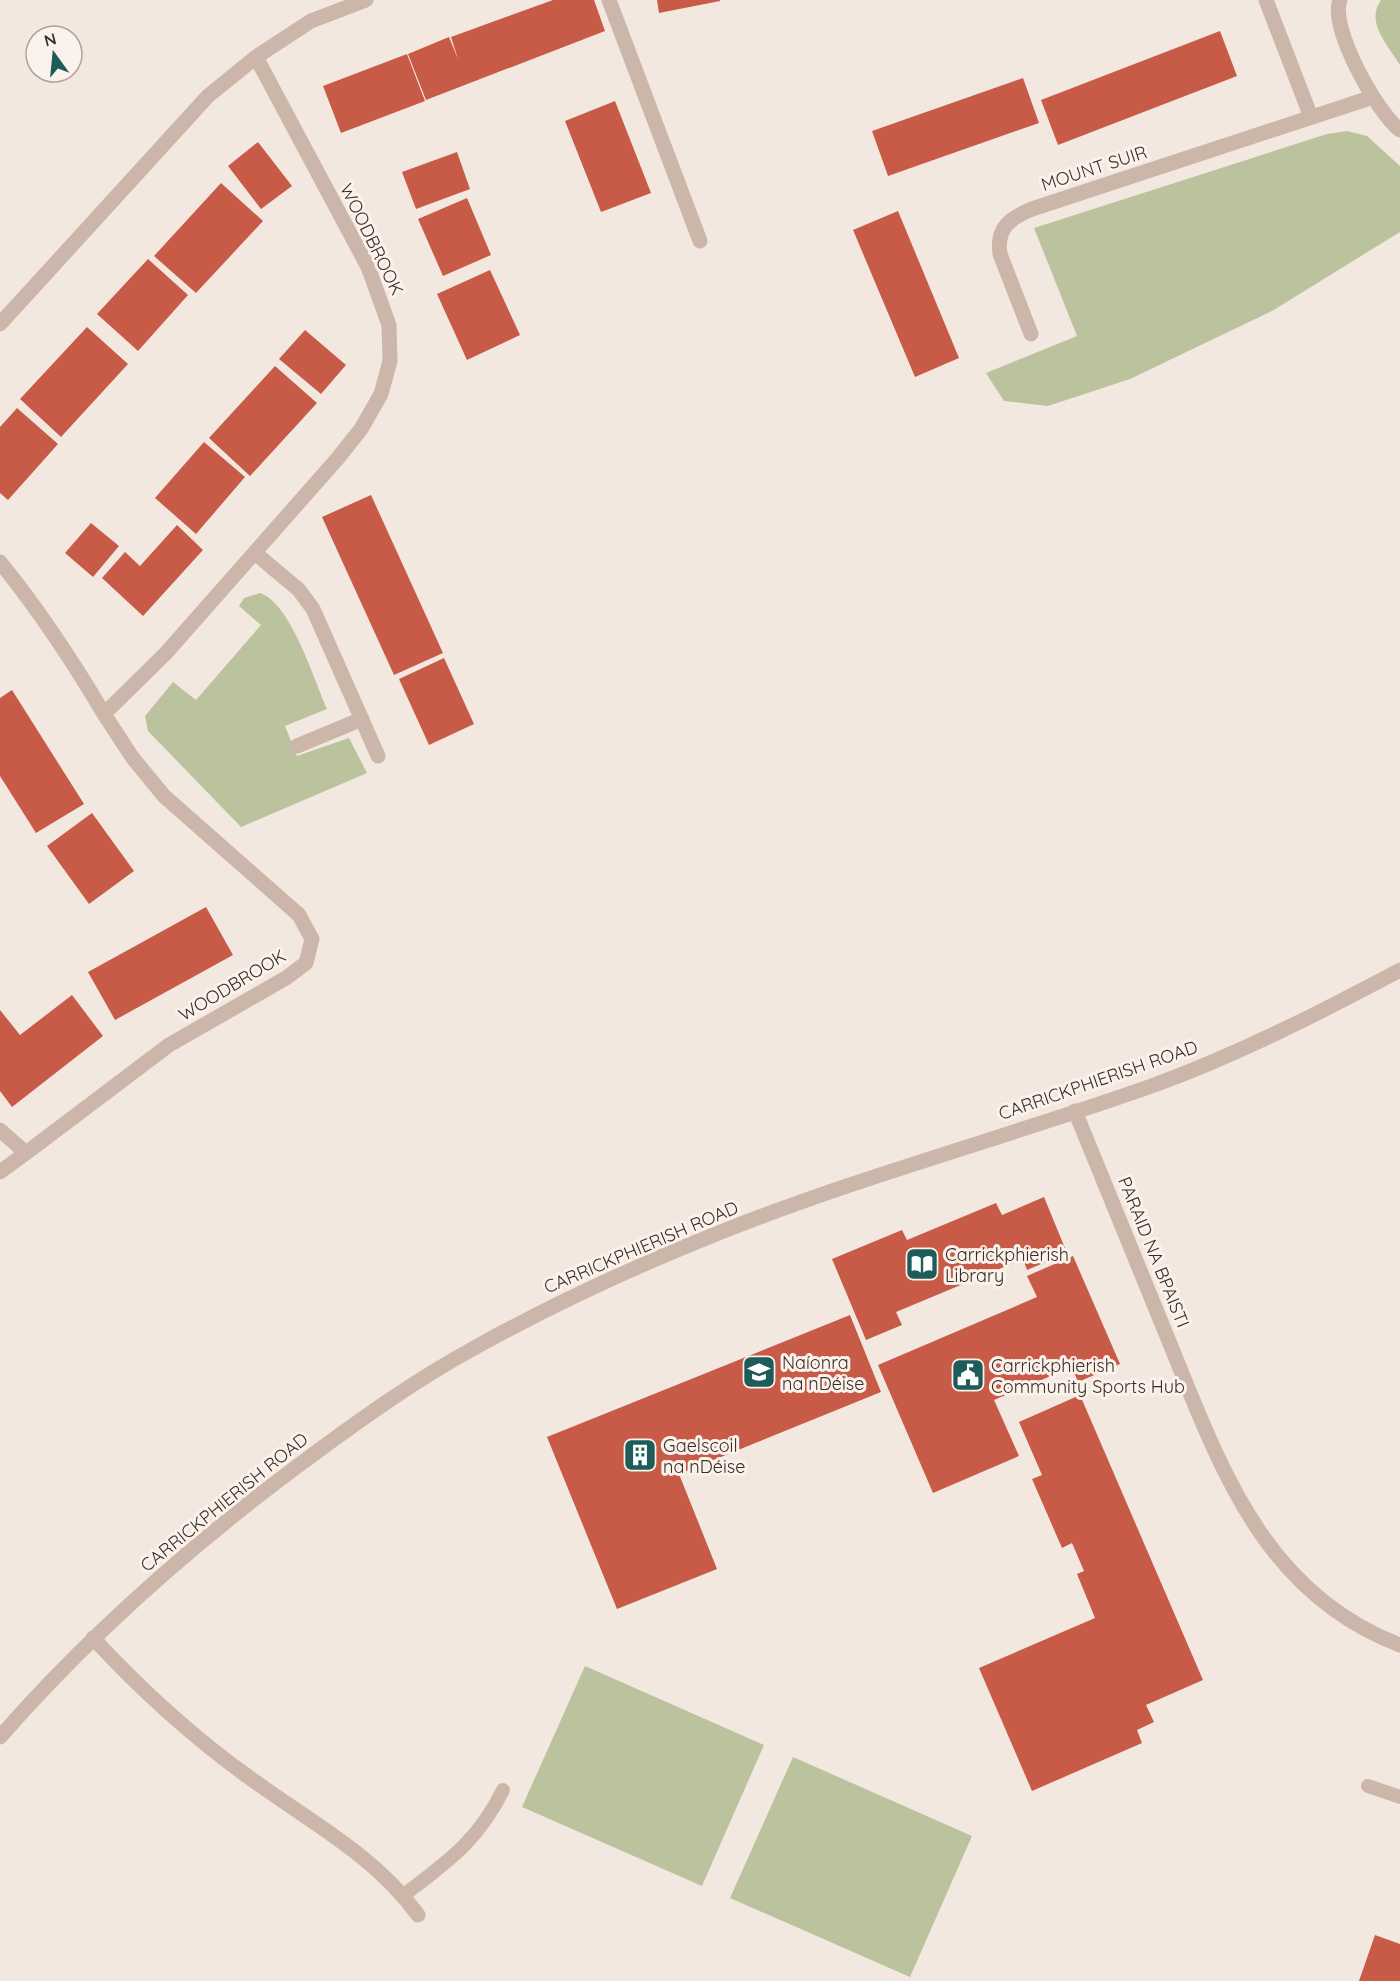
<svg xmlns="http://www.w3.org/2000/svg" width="1400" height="1981" font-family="Quicksand,sans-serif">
<rect width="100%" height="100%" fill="#f3e8df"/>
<path fill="#bac39e" d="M1381,0h19v65c-12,-20 -35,-43 -19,-65z
M1347,131l20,5 33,30v66l-128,79 -142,68 -82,27 -44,-5 -18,-28 91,-37 -43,-108 293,-94z
M260,593c31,10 54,87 67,116l-42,17 12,30 52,-18 18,35 -126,54 -93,-96 -3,-15 28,-34 23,18 65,-75 -22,-19 5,-8z
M585,1666l179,79 -62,141 -180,-79z
M793,1757l179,79 -62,141 -180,-79z"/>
<path fill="#c85b48" d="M553,0h41l11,31 -179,69 -18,-46 41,-17 9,22 -7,-22z
M657,0h63v1l-61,12z
M1220,31l17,45 -179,69 -17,-45z
M407,54l18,47 -84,32 -18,-47z
M1023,78l16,45 -151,53 -16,-45z
M615,101l36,92 -50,19 -36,-91z
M258,142l34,44 -31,23 -33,-43z
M457,152l13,37 -54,20 -14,-37z
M221,183l42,38 -67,72 -42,-37z
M467,198l24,57 -48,21 -25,-57z
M898,211l61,147 -44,19 -62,-147z
M148,259l40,36 -50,56 -41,-37z
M490,270l30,65 -53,25 -30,-66z
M87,327l41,37 -67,73 -41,-38z
M305,330l41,35 -25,29 -42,-35z
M275,366l42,37 -67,73 -41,-38z
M17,408l41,36 -50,56 -8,-7v-66z
M204,442l41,35 -49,57 -41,-36z
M371,495l72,158 -49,22 -72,-158z
M91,523l28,23 -26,31 -28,-24z
M177,525l26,25 -60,66 -41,-38 23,-26 15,14z
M444,658l30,66 -45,21 -30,-66z
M12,690l72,114 -48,29 -36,-57v-78z
M92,813l42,58 -45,33 -42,-58z
M206,907l27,48 -118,65 -27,-48z
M72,995l31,41 -91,71 -12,-16v-81l20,25z
M1044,1197l23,56 -40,17 -4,-11 -127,53 6,13 -36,15 -34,-81 70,-29 5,10 89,-37 6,12z
M1073,1256l47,108 -42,18 -6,-15 -78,33 25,56 -86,37 -55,-128 159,-68 -10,-21z
M850,1315l31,77 -202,82 38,95 -100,40 -70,-172z
M1080,1395l123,285 -57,25 8,17 -17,8 5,13 -110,48 -53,-123 116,-50 -18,-44 7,-3 -12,-28 -10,5 -30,-69 10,-4 -23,-53z
M1375,1935l25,9v37h-41z"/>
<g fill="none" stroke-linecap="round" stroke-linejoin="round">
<path stroke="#ccb6aa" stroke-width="14" d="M1368,1786l32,11
M404,1895c44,-34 74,-54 99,-105"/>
<path stroke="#ccb6aa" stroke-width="15" d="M609,0l91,241
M1266,0l45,117
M1340,0c-11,27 37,113 60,130
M0,324l208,-228 48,-39 55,-36 55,-21
M1031,334l-31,-80c-4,-26 10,-36 32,-45l341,-112
M255,553l44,37 14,19 65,147
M0,562c39,48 72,98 104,152l62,-61 172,-195 23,-29 20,-35 9,-33 -1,-36 -21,-58 -112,-210
M297,746l65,-27
M1075,1111c30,74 61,149 91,223 52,126 94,258 234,311
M0,1130l26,23 143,-108 117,-67 20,-15 6,-24 -13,-24 -135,-119 -32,-39 -28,-43
M0,1172l26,-19
M93,1638c50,54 104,103 164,145 57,41 119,74 161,132"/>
<path stroke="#ccb6aa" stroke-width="15" d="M0,1737c91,-104 196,-196 307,-278 54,-40 110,-80 169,-112 81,-45 164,-83 250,-117 141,-56 289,-95 431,-146 84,-31 164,-72 243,-114"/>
</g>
<defs>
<symbol id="library-square" viewBox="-11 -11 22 22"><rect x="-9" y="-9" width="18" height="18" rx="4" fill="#1e5c5a" stroke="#fbf2eb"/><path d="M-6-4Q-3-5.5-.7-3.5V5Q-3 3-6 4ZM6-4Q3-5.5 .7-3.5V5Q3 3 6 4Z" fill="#fff"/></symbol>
<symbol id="school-square" viewBox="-11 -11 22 22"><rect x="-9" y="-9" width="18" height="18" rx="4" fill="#1e5c5a" stroke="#fbf2eb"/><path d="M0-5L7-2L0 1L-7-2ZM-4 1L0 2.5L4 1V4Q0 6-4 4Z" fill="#fff"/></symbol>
<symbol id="civic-square" viewBox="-11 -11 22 22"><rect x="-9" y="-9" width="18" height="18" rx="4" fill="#1e5c5a" stroke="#fbf2eb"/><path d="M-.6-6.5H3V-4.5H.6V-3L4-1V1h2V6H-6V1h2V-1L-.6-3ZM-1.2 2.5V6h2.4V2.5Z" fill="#fff"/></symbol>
<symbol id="building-square" viewBox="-11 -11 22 22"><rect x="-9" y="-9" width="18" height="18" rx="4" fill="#1e5c5a" stroke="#fbf2eb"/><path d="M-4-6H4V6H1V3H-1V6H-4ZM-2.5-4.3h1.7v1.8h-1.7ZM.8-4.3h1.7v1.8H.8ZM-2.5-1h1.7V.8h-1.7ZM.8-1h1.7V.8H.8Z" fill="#fff"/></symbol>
</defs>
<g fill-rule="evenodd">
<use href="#library-square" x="903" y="1245" width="38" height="38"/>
<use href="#school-square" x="740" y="1353" width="38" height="38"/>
<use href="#civic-square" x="949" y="1356" width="38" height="38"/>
<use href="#building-square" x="621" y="1436" width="38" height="38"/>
</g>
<g text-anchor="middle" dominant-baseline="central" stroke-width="6" stroke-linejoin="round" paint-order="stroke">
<g font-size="18" fill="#392d2a" stroke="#fbf2eb">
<text transform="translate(1094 168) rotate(-18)">MOUNT SUIR</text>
<text transform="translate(372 239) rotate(64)">WOODBROOK</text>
<text transform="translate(232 985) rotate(-31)">WOODBROOK</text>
<text transform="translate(1098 1080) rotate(-19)">CARRICKPHIERISH ROAD</text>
<text transform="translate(641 1247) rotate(-23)">CARRICKPHIERISH ROAD</text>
<text transform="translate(1154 1252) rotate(68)">PARAID NA BPAISTI</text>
<text transform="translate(224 1502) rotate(-39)">CARRICKPHIERISH ROAD</text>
</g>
<g font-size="18" fill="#392d2a" stroke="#fbf2eb" text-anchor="start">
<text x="945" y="1254">Carrickphierish<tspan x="945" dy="21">Library</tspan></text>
<text x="782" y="1362">Naíonra<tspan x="782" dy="21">na nDéise</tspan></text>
<text x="991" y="1365">Carrickphierish<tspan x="991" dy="21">Community Sports Hub</tspan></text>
<text x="663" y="1445">Gaelscoil<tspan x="663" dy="21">na nDéise</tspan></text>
</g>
</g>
<g transform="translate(54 54) rotate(345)"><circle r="28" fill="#fbf2eb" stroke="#ada39e" stroke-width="1.5"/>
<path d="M0-4.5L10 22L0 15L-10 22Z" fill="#1e5c5a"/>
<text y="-9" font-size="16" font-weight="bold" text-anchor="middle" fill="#392d2a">N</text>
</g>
</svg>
